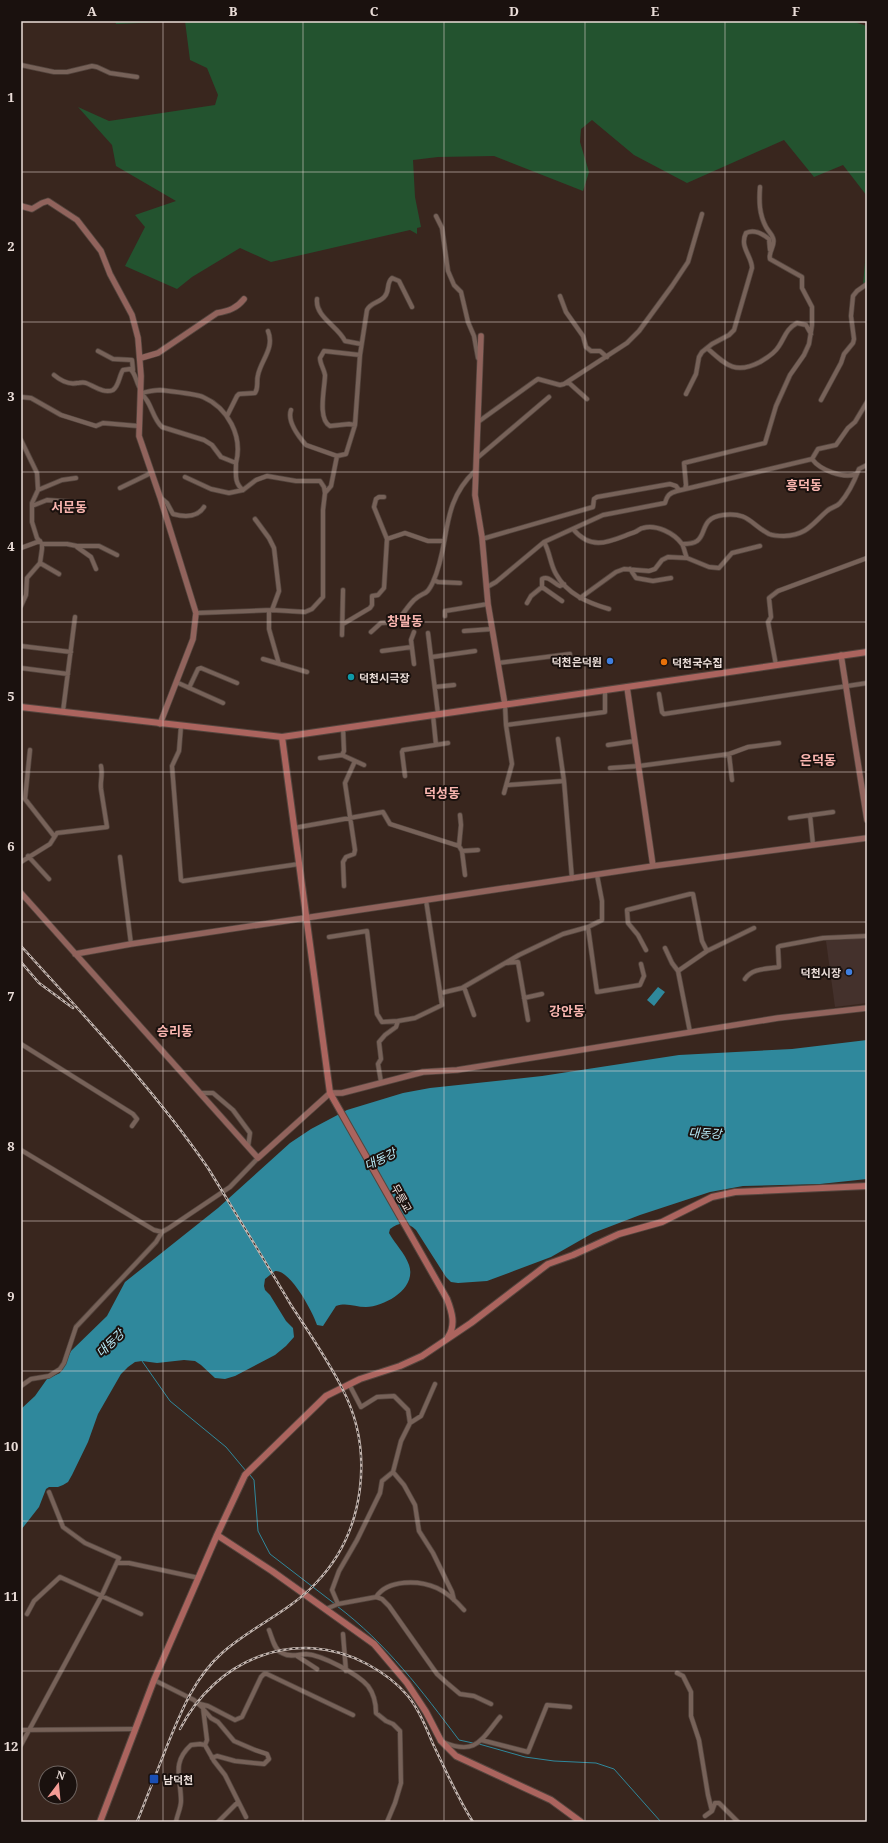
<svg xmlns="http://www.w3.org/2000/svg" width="888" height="1843" font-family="'Noto Serif','Noto Sans KR',serif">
<rect width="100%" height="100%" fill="#39261e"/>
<path fill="#44312c" d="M867,938v65l-32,4 -9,-66z"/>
<path fill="#23532f" d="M115,21h736l16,5v170l-24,-31 -29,12 -30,-37 -97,43 -53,-28 -42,-35 -11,9 -1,13 9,30 -6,19 -89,-35 -56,1 -25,3 2,37 6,30 -4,1v6l-7,-4 -139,32 -31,-14 -48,29 -15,12 -52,-23 20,-39 -10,-12 41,-14 -60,-35 -4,-21 -34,-38 31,14 106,-16 3,-10 -11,-27 -17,-8 -5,-39 -69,3z
M867,240v42l-4,3z"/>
<path fill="#2f889c" d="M658,987l7,5 -11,14 -7,-6z
M867,1040v139l-47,5 -77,2 -33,6 -70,23 -47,18 -42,24 -64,24 -29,2 -7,-1 -5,-5 -30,-47c-8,-8 -17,-8 -26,-1l-1,4c6,11 16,20 20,32 8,23 -23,41 -43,42 -11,0 -19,-5 -30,-1l-13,20 -6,-1c-4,-13 -27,-56 -42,-54l-10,8 -1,7 1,4 5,5 16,26 7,7 1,9 -8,9 -11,9 -40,21 -10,3 -10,-1 -14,-13 -6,-4 -11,-1 -27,3 -15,-2 -7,1 -7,5 -7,7 -23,40 -10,28 -16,33 -4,7 -5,3 -5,2h-9l-3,2 -7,18 -18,23v-121l14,-13 12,-17 13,-6 11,-22 36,-35 18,-34 93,-74 72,-65 21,-14 36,-19 56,-17 27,-5 112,-12 137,-21 113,-6z"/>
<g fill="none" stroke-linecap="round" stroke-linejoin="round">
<path stroke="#2f889c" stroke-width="1" d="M142,1361l28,40 56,46 20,24
M250,1475l4,5 4,51 12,23 65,50
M337,1606c50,38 85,85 122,134l14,3
M479,1744l46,13 29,4 42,2 18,6 47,53"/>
<defs>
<path id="street" d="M21,65l33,7h13l25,-6 5,1 13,6 27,4
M436,216l6,12 6,43 6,14 7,7 7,30 6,14 4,22
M560,296l6,16 17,24 3,11 5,4h9l7,6
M317,299c-2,18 21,27 28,42l16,3
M707,348c19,17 28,27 53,14 7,-4 15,-9 19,-16 6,-9 7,-17 18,-23l9,2 5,9
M98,351l15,8 19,1 1,10
M54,375c6,5 14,10 23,8 3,0 6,-1 9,0 8,3 18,11 27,7 6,-4 6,-14 10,-20l7,-1c6,4 6,14 11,21
M568,382l19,17
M141,393c6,-1 13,-3 19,-3 8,1 37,4 43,7 25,11 40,39 33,66
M141,394c10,6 11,24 21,33l42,13 8,5 9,12 15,6c0,11 -2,20 7,27
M686,394l10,-20 3,-17 3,-5 10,-8 17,-9 5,-5 18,-62c0,-12 -13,-21 -6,-35 8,-4 17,1 23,6l1,11
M21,397l10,1 30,17 35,11 7,-3 35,3
M821,400l20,-37 3,-9 9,-11 1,-4 -3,-23 2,-20 4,-5 10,-7
M291,410c-4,11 8,27 15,35l31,11 9,-2 9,-29 5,-70 7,-45c4,-8 13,-7 18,-14 5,-6 1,-13 7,-18l7,3 13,26
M227,416l10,-20 2,-2 16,-1c4,-6 1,-11 3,-18 3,-15 17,-27 10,-44
M478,422l57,-41 3,-2 22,6 4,-1 63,-41 12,-12 33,-45 16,-24 14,-48
M355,425l-6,-1 -19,2c-13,-7 -5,-39 -5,-51 -1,-6 -5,-11 -5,-17l4,-7 36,4
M21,440l16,33 1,17 -6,13v19l5,16 5,6v5l-2,14 -13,15 -1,17 -5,11
M476,459l73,-62
M857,474c-14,5 -37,-4 -45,-15l6,-10 18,-4 12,-17 7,-6 12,-20
M185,477l26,12 18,4 14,-3 13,-10 11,-4 29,5h24l4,6 1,6
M120,488l31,-15
M685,489l1,-4 -2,-22 81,-20 11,-37 14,-31 14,-20 5,-11 3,-19v-18l-10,-19v-11l-32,-18c-2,-8 6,-13 3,-21 -1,-4 -5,-7 -7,-11 -7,-13 -7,-26 -6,-40
M38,490l24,-10 14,-2
M160,497l7,6 6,11c11,3 24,4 31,-7
M32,506l15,-6 28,2
M255,519l14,19 5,10 5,43 -7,19
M573,529c20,24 39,11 62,3 3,-1 5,-4 8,-4 13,-4 31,5 39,16 2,3 3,10 5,14l22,9 10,1 13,-15 28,-7
M387,539l18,-6 23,8h16
M482,539l111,-32 1,-8 3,-2 73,-13 6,2 3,4
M544,542c6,10 6,22 12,32 11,20 32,29 53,35
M42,544h25l10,2h22l18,9
M682,544c4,0 11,0 15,-3 10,-7 3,-23 26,-26 26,-3 27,9 46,19 5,2 10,2 15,2 23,-1 28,-12 43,-25 4,-4 10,-4 13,-8 9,-10 14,-21 19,-34l8,-4
M77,547l14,10 5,12
M21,548l19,-7
M40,563l19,11
M630,569l6,9 17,3 18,-3
M434,580l4,2 22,1
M487,587l9,-5 48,-40 59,-27 62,-12c2,-7 4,-10 12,-12l135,-32
M542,587l20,14
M580,598l36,-26 8,-3 25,2 6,-2 7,-9 6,-3 19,1
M527,603l4,-7 11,-9v-8c7,-4 12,5 18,7l4,-2
M269,611v18l10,35
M196,613l76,-3 33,2 7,-3 11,-12v-87l2,-17 6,-7 6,-30
M445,616v-5l43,-7
M343,624l27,-16 2,-3v-9l6,-1 6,-7 3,-49 -13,-32 2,-8 3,-2h5
M464,631l28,-2
M371,632l10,-9 15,-1c7,-7 11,-15 18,-22 10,-9 12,-3 19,-18 18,-39 6,-77 42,-111
M428,633l10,81
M342,635l1,-45
M21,646l50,6
M382,651l30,-4
M432,657l43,-6
M263,659l44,13
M498,663l72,-9
M414,664l-3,-24 3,-8
M776,665l-8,-43 3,-5 -2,-19 9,-7 89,-33
M21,668l47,6
M176,682l47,21
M435,687l19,-2
M189,688l9,-19 3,-1 36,15
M659,694l3,18 2,2 203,-31
M63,711l12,-94
M433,715l3,30
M506,725l99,-13v-22
M181,726l-2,25 -7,15 9,114 2,1 116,-17
M608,745l27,-4
M30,750l-5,49 29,37
M729,754l3,26
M342,755l22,10
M320,758l22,-3 2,-4 -1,-23
M610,768l29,-2 90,-12 19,-7 31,-4
M405,776l-3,-24 1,-2 45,-7
M564,781l8,98
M508,785l56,-4 -6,-42
M504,793l8,-29 -6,-39 -1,-20
M810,815l3,30
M790,818l43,-6
M294,828l89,-16 7,12 69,22 3,5 3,24
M459,846l2,-21 -1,-10
M462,851l16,-1
M28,856l21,23
M120,857l11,87
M21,862l29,-18 7,-11 50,-6 -6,-38c-1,-9 2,-13 0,-23
M344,886l-1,-24 3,-5 8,-3 1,-4 -10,-67 10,-22
M588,927l9,65 43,-7 4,-9 -3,-12
M329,937l38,-6 10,83 5,8 16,-1
M665,948l7,15 6,8
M646,950l-8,-15 -10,-12 -1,-13 63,-16h3l9,47 5,10
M506,963l12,-1 10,58
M745,979c7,-11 22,-10 34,-12l-1,-20 2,-1 43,-8 44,-2
M464,987l10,28
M441,993l21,-5 57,-33 44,-21 25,-7 14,-7v-19l-5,-26
M524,998l18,-4
M690,1032l-12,-61 29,-20 47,-23
M21,1044l112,70 4,5 -5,7
M381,1082l-3,-18 3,-5 -2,-17 6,-7 11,-8 2,-6 17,-3 27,-13 -16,-105
M200,1093h13l20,17 17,23 -2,14
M21,1150l133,80 8,2 7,-4 61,-41 28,-29
M349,1384l12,23 16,-10 17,-1 14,14 2,13
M21,1386l10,-7 18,-3 11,-7 4,-6 12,-36 80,-85 6,-10
M393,1472l11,13 11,20 4,26 14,22 19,39 2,8
M118,1563h11l70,15
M376,1597l6,2 7,7 48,68 10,9 13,11 14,2 17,8
M338,1604l-6,-14 7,-19 18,-31 23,-47 2,-12 11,-9 8,-31 9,-18 11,-7 14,-32
M326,1609l12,-5 38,-7c12,-18 43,-17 61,-9 11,5 20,14 27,22
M27,1614l7,-13 26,-24 81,37
M269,1630c3,7 5,20 13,23 9,5 17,1 24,1 16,1 52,20 62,32 6,8 8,17 8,27l10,8 7,3 7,7 1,52 -6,20 -8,19
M343,1634l3,37
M297,1656l20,13
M677,1673l6,3 8,16v24l8,24 9,55 4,16
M154,1680l40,20 9,8 4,32 -2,5 9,16 11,14 21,42
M200,1704l8,2 27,14 7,-3 19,-40 3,-3h3l86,41
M204,1710l7,8 7,4 16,19 21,9 12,4 2,5 -5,5 -29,-3 -18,-5 -5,2
M21,1730l114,-1
M481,1740l47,12 19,-47 23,2
M443,1742c33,14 38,-2 57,-25
M21,1745l80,-148 18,-39 -34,-15 -22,-16 -14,-35
M705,1816l7,-5 3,-8h4l19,19
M176,1822c1,-7 5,-14 5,-21 0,-23 -10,-38 10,-56l9,-1 5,1
M218,1822l20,-20"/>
<path id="secondary" d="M21,206l11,3 10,-6 6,-2 29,19 24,31 9,23 22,41 6,23 3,38 -2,60 21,61 36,116 -3,26 -33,85
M481,336l-6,159 7,42 6,67 17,101
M141,358l17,-5 59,-40c12,-2 20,-5 27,-14
M841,655l26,165
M627,687l26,179
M21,893l237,265 72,-65h12l81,-21 34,-2 321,-52 89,-10
M75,954l56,-10 522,-78 214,-28"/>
<path id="primary" d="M21,707l261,30 585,-85
M282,737l48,356 117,206c5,13 9,26 1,38
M217,1535l55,36 102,73 33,39 19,29 15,29 15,15 95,44 30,22
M100,1822l54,-142 63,-145 28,-60 81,-79 34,-17 40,-13 22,-10 49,-33 77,-59 25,-9 46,-21 43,-12 50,-25 23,-5 132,-6"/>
</defs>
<use href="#street" stroke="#54453e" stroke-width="5.5"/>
<use href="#secondary" stroke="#54453e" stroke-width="7"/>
<use href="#primary" stroke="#54453e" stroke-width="8"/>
<use href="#street" stroke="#776259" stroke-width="4"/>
<use href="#secondary" stroke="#91635c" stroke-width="5.5"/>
<use href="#primary" stroke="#ab645e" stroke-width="6"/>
<defs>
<path id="rail" d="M21,946c65,72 132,142 187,222 28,46 56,91 83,137 17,26 37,55 51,83 33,63 23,144 -26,195 -27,29 -65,44 -94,70 -28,25 -41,59 -55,93 -10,25 -20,51 -30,76
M21,962l18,21 34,25
M180,1729c36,-70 116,-103 187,-65 15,8 30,19 41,32 11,14 18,31 25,48 13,27 24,53 40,78"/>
</defs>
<use href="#rail" stroke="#c2b4ae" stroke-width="2.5"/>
<use href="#rail" stroke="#1a110e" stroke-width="1" stroke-dasharray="3" stroke-linecap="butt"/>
</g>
<path fill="none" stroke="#eaddd8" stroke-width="1" stroke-opacity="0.55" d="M163,21v1801M303,21v1801M444,21v1801M585,21v1801M725,21v1801M21,172h846M21,322h846M21,472h846M21,622h846M21,772h846M21,922h846M21,1071h846M21,1221h846M21,1371h846M21,1521h846M21,1671h846"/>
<g fill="#3f7fe0" stroke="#1a110e" stroke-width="1.5">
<circle cx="610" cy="661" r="4"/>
<circle cx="849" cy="972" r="4"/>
</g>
<circle fill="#e8710a" stroke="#1a110e" stroke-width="1.5" cx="664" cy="662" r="4"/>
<circle fill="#0f9aa8" stroke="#1a110e" stroke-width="1.5" cx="351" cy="677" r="4"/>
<rect fill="#1a4fb4" stroke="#1a110e" stroke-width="1.5" x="149" y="1774" width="10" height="10" rx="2"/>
<g text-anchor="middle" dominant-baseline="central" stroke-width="4" stroke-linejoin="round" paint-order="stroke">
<g font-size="11" font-weight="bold" fill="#eaddd8" stroke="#1a110e" text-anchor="start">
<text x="602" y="661" text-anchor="end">덕천은덕원</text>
<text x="672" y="662">덕천국수집</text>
<text x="359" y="677">덕천시극장</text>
<text x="841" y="972" text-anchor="end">덕천시장</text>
<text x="163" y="1779">남덕천</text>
</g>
<g font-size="11" fill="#eaddd8" stroke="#1a110e">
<text transform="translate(402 1198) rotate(61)">무릉교</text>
</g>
<g font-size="12" font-style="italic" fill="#b9edfa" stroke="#1a110e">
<text transform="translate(705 1133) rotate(3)">대동강</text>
<text transform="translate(380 1159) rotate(-26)">대동강</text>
<text transform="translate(110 1343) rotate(-44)">대동강</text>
</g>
<g font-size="13" font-weight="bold" fill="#fab6b0" stroke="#1a110e">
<text x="804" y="485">흥덕동</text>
<text x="69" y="507">서문동</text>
<text x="405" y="621">창말동</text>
<text x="818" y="760">은덕동</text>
<text x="442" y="793">덕성동</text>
<text x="567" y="1011">강안동</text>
<text x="175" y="1031">승리동</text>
</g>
</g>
<rect width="888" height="1843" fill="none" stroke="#1a110e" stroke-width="44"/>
<g transform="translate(58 1785) rotate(16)"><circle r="19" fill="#1a110e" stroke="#6d635f"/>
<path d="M0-3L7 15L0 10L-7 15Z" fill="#f59c95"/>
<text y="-6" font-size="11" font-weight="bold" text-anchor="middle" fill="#eaddd8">N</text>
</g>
<rect x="22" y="22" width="844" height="1799" fill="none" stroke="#eaddd8" stroke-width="1.5"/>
<g font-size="13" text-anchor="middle" font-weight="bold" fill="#eaddd8">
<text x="92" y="16">A</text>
<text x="233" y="16">B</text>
<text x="374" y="16">C</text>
<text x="514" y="16">D</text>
<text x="655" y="16">E</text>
<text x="796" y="16">F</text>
<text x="11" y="102">1</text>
<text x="11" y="251">2</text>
<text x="11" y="401">3</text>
<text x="11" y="551">4</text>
<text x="11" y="701">5</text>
<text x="11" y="851">6</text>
<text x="11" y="1001">7</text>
<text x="11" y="1151">8</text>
<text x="11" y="1301">9</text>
<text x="11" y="1451">10</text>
<text x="11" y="1601">11</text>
<text x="11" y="1751">12</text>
</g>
</svg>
